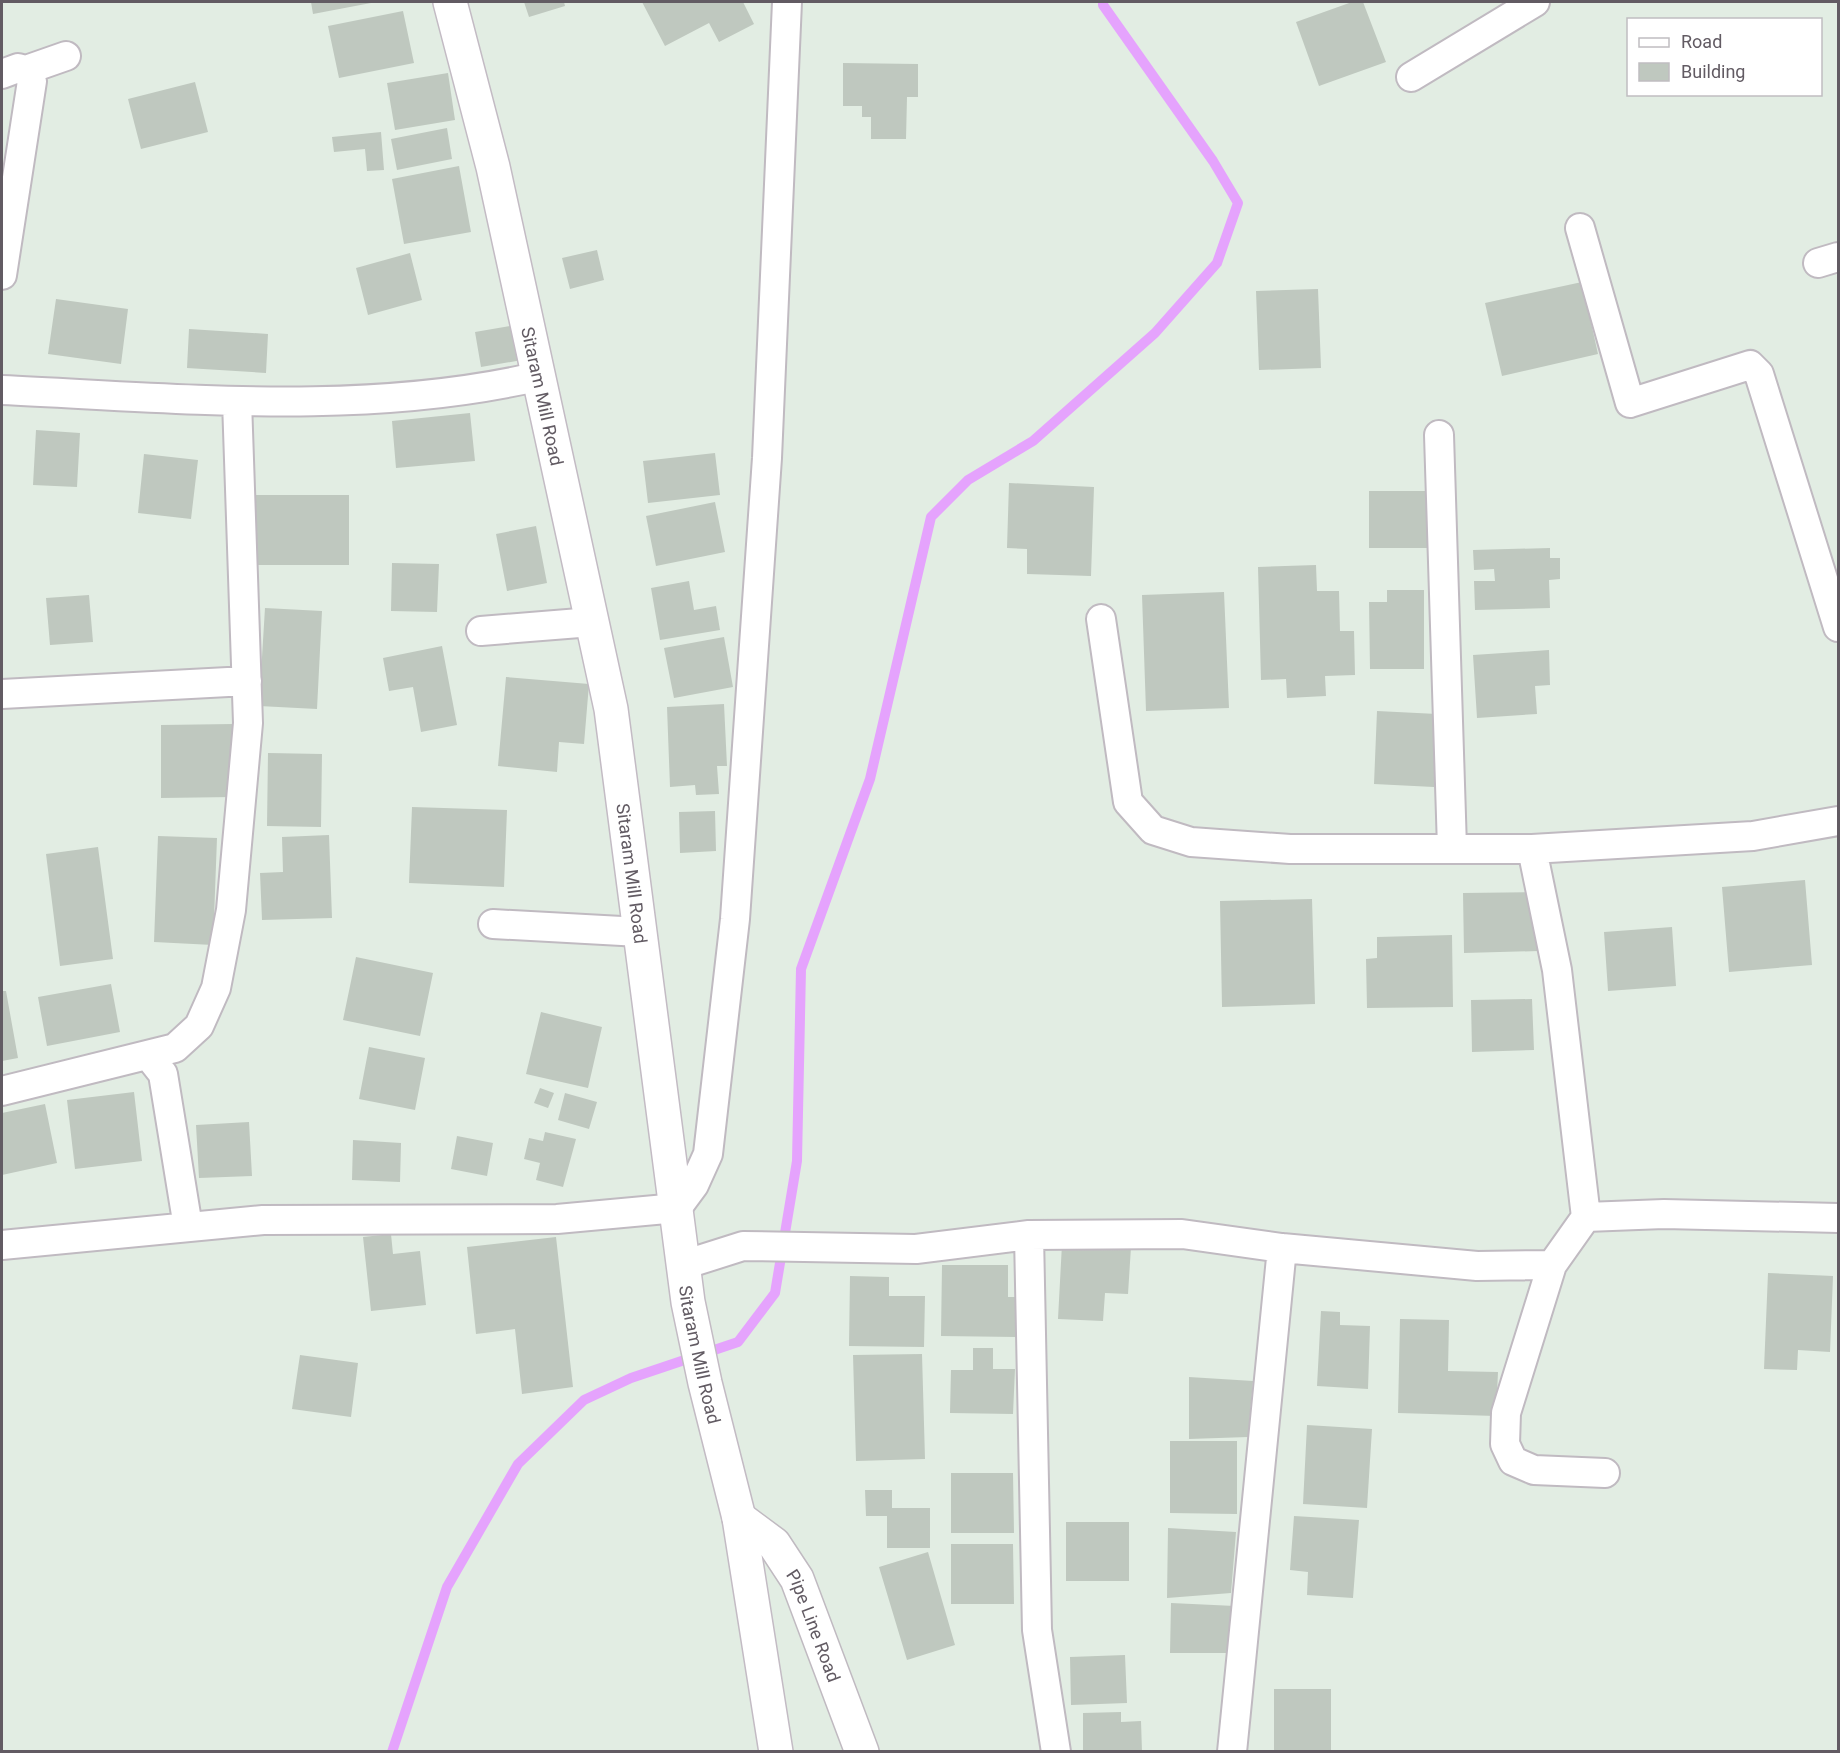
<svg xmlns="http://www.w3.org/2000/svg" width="1840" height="1753" font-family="Roboto,sans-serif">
<rect width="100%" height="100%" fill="#e2ede3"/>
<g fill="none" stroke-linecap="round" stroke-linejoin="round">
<path stroke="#e5a3fd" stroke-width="10" d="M392,1752l55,-165 71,-123 66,-64 47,-22 107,-36 37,-49 22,-132 4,-192 69,-190 61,-262 37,-37 65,-39 122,-108 62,-70 21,-60 -25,-42 -110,-156v-3"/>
</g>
<path fill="#bfc8bf" d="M311,2h60v1l-58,11z
M524,2h40l1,4 -36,11z
M642,2h101l11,22 -35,18 -10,-19 -44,23z
M1352,2h11l23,60 -67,24 -23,-64z
M403,11l11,52 -75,15 -11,-52z
M843,63l75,1v33h-11l-1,42h-35v-22h-9v-11h-19z
M448,73l7,47 -60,10 -8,-47z
M195,82l13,50 -67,17 -13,-50z
M447,128l5,31 -55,11 -6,-31z
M381,132l3,38 -17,1 -2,-22 -31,3 -2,-15z
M459,166l12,66 -67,12 -12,-65z
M597,250l7,30 -34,9 -8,-31z
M410,253l12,47 -54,15 -12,-47z
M1582,282l16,72 -96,22 -17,-73z
M1318,289l3,79 -62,2 -3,-79z
M56,299l72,10 -7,55 -73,-10z
M516,325l6,35 -41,7 -6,-35z
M189,329l79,5 -2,39 -79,-5z
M470,413l5,48 -79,7 -4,-47z
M36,430l44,3 -3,54 -44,-2z
M715,453l5,42 -72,8 -5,-42z
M144,454l54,6 -7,59 -53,-6z
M1009,483l85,4 -3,89 -64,-2v-25l-20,-1z
M1369,491h66v57h-66z
M255,495h94v70h-94z
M715,502l10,50 -69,14 -10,-50z
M536,526l11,57 -40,8 -11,-57z
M1550,548v10h10v21l-11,1 1,28 -75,2 -1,-29h21l-1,-12 -20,1 -1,-20z
M392,563l47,1 -2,48 -46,-1z
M1316,565l1,26h22l1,40h14l1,44 -30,1 1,20 -39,2 -1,-19 -25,1 -3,-113z
M689,581l5,29 22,-4 4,24 -60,10 -9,-52z
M1387,590h37v79h-54l-1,-67h18z
M1224,592l5,116 -83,3 -4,-116z
M89,595l4,47 -43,3 -4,-47z
M265,608l57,3 -5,98 -58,-3z
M724,637l9,50 -59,11 -10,-50z
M442,646l15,79 -36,7 -8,-45 -24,4 -6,-33z
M1549,650l1,35 -15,1 2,28 -60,4 -4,-63z
M506,677l83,7 -5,60 -25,-2 -2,30 -59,-6z
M724,704l3,62h-10l2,28 -23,1 -1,-10 -25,2 -3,-80z
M1377,711l60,3 -3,73 -60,-3z
M233,724v73l-72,1v-73z
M268,753l54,1 -1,73 -54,-1z
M412,807l95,3 -3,77 -95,-4z
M715,811l1,40 -36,2 -1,-41z
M329,835l3,83 -70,2 -2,-47 23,-1 -1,-35z
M158,836l59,2 -4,107 -59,-3z
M98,847l15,112 -53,7 -14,-112z
M1805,880l7,85 -83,7 -7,-85z
M1537,892l1,59 -74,2 -1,-60z
M1312,899l3,105 -93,3 -2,-106z
M1672,927l4,59 -68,5 -4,-59z
M1452,935l1,72 -86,1 -1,-49 11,-1v-21z
M356,957l77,16 -13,63 -77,-16z
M111,984l9,48 -73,14 -9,-49z
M2,991h4l12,67 -16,3z
M1532,999l2,51 -62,2 -1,-52z
M541,1012l61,15 -14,61 -62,-14z
M369,1047l56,11 -10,52 -56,-11z
M540,1088l14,5 -6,15 -14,-5z
M134,1092l8,69 -67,8 -8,-69z
M565,1093l32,9 -8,27 -31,-9z
M45,1104l12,59 -55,12v-62z
M249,1122l3,54 -53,2 -3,-53z
M545,1132l31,7 -13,48 -27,-7 4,-17 -16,-4 5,-21 14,3z
M457,1136l36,7 -6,33 -36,-7z
M353,1140l48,3 -1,39 -48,-2z
M391,1234l2,20 27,-3 6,54 -55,6 -8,-74z
M556,1237l17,150 -51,7 -7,-65 -39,5 -9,-87z
M1062,1244l69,3 -3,47 -23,-1 -2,28 -45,-2z
M942,1265h66v32h9l-1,40 -75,-1z
M1768,1273l65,3 -3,76 -32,-2 -1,20 -33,-1z
M850,1276l39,1v19h36l-1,51 -75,-1z
M1321,1311l19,1v13l30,1 -2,63 -51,-3z
M1400,1319l49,1 -1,51 50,1 -2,44 -98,-3z
M973,1348h20v21h22l-2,45 -63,-1 1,-43h22z
M922,1354l3,105 -69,2 -3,-106z
M300,1355l58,8 -7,54 -59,-8z
M1189,1377l64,4 -5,56 -59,2z
M1307,1425l65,4 -5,79 -64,-4z
M1170,1441h67v73l-67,-1z
M951,1473h62l1,60h-63z
M865,1490h27v18h38v40h-43v-32h-21z
M1294,1516l65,4 -6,78 -46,-3 1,-23 -18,-2z
M1066,1522h63v59h-63z
M1168,1528l68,4 -5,61 -64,5z
M951,1544h62l1,60h-63z
M928,1552l27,93 -48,15 -28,-93z
M1171,1603l64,3 -5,47h-60z
M1125,1655l2,48 -56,2 -1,-48z
M1274,1689h57v63h-57z
M1121,1712v10l20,-1 1,31h-59v-39z"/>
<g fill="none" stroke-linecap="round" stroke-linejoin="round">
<defs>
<path id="minor" d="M26,70l40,-14
M2,74l16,-6 8,2 6,11 -30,194
M1411,77l124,-75
M1580,228l50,175 120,-38 9,9 79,253
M1818,263l20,-6
M2,390c178,8 363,27 538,-14
M1439,435l13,413
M1101,619l27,183 25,28 38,12 99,7h242l221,-13 85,-15
M481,631l111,-9
M2,694l245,-13
M493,924l147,8
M148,1055l15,19 25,153
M2,1091l173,-43 24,-22 17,-38 15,-78 17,-187 -11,-322
M1586,1217l78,-3 174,4
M1029,1235l8,395 19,122
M2,1245l261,-25 294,-1 120,-11 17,-23 14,-31 27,-235 32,-461 20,-456
M683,1265l60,-19 173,3 113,-14 153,-1 100,14 195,18 75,-1 34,-48 -29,-247 -25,-121
M1552,1265l-46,148 -1,31 8,17 21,9 71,3
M1232,1752l50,-504"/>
<g id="tertiary">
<path id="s1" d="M739,1518l35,26 23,35 65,173"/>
</g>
<g id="secondary">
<path id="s2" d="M450,2l43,165 118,542 77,593 17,81 34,135 37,234"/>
</g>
</defs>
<use href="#minor" stroke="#c0bac1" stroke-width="32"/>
<use href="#tertiary" stroke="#c0bac1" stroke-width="36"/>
<use href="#secondary" stroke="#c3bbc4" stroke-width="36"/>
<use href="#minor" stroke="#fff" stroke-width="28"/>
<use href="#tertiary" stroke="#fff" stroke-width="33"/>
<use href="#secondary" stroke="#fff" stroke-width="33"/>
</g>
<g text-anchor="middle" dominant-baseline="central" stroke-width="6" stroke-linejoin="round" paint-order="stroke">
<g font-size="18" fill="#625b63" stroke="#fff">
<text stroke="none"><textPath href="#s2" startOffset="405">Sitaram Mill Road</textPath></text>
<text stroke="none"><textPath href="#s2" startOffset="891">Sitaram Mill Road</textPath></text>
<text stroke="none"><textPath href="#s2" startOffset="1377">Sitaram Mill Road</textPath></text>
<text stroke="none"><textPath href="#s1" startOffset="135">Pipe Line Road</textPath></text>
</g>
</g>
<rect width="1840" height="1753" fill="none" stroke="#625b63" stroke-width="6"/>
<rect x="1627" y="18" width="195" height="78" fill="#ffffff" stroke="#c0bdc1" stroke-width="1.5"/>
<rect x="1639" y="38" width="30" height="9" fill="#ffffff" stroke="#c0bdc1" stroke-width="1.5"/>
<text x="1681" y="48" font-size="18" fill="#625b63">Road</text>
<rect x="1639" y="63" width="30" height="18" fill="#bfc8bf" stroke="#c0bdc1" stroke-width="1.5"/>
<text x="1681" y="78" font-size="18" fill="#625b63">Building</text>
</svg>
